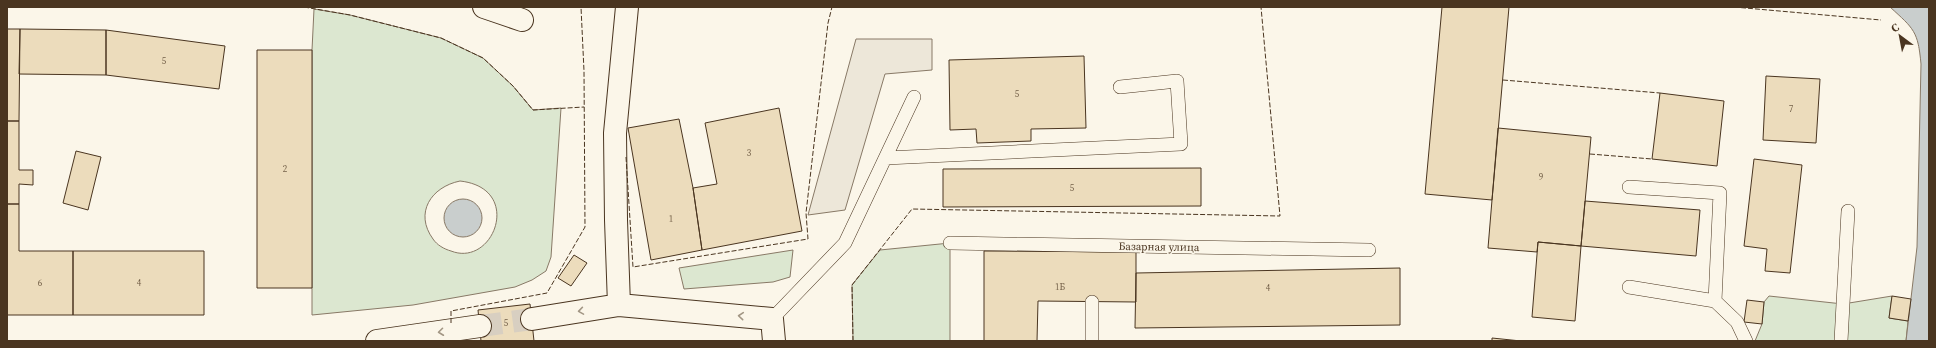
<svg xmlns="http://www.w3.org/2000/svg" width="1936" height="348" font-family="'Source Serif 4',serif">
<rect width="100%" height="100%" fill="#fbf6e9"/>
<path fill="#dce7d0" stroke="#887966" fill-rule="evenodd" d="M314,9l36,6 91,23 42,20 30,28 20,24 28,-2 -10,149 -5,14 -14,9 -17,7 -102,18 -101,10v-265zM460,181c64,7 34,87 -9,70 -7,-2 -14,-6 -18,-12 -19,-26 -2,-52 27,-58z
M950,243v98h-97l-1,-56 28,-35z
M793,250l-3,27 -17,5 -89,7 -5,-21z
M1769,296l74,8 49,-8 -3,22 19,3 -2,20h-151l7,-17 2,-22z"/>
<path fill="#ede7d9" stroke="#887966" d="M856,39h76v31l-47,4 -40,136 -37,5z"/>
<path fill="#c9cecd" stroke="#887966" d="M1890,7h39v334h-23l11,-94 4,-183c-3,-33 -7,-35 -31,-57z
M444 218a19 19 0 1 1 38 0a19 19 0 1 1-38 0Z"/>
<path fill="#ecdcbc" stroke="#4a3520" d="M1442,7h67l-17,193 -67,-6z
M7,29h13l-1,92h-12z
M20,29l86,1v45l-87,-1z
M106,30l119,16 -6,43 -113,-14z
M257,50h55v238h-55z
M1084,56l2,72 -55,1v12l-54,2 -1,-14 -26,1 -1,-70z
M1766,76l54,3 -4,64 -53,-3z
M1660,93l64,8 -7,65 -65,-7z
M779,108l23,123 -100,19 -9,-62 24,-4 -12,-61z
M679,119l14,69 9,62 -51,10 -23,-132z
M7,121h12v49h14v15l-14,-1v20h-12z
M1498,128l93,9 -10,109 -43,-4 -1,10 -49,-4z
M76,151l25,6 -13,53 -25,-7z
M1754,159l48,6 -12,108 -25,-2 2,-22 -23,-3z
M1201,168v38l-258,1v-38z
M1585,201l115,9 -4,46 -115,-10z
M7,204h12v47h54v64h-66z
M1538,242l43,4 -6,75 -43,-4z
M73,251h131v64h-131z
M984,251l152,1v50l-98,-1 -1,40h-53z
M574,255l13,8 -16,23 -13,-8z
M1400,268v57l-265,3 1,-55z
M1892,296l19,3 -3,22 -19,-3z
M1747,300l17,2 -2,22 -18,-2z
M530,304l4,37h-53l-3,-31z
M1492,338l29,3h-29z"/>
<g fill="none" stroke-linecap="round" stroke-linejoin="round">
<path stroke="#d8cfc1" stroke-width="22" stroke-dasharray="22 11" stroke-linecap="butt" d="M480,326l52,-7"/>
<defs>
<path id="service" d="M886,158l295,-14 -4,-63 -57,6
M1629,187l91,6 -5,108
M950,243l419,7
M1629,287l86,14 22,21 9,19
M772,319l73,-76 69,-146
M1092,341v-39
M1841,341l7,-130"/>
<path id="minor" d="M484,7l38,13"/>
<path id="primary" d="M619,305l-3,-85 -1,-87 12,-126
M532,319l87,-14 153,14 2,22
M377,341l103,-15"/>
</defs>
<use href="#service" stroke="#4a3520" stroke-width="14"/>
<use href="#minor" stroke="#4a3520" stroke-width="24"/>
<use href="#primary" stroke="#4a3520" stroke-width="24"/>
<use href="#service" stroke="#fbf6e9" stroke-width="13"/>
<use href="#minor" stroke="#fbf6e9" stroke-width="22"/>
<use href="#primary" stroke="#fbf6e9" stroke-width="22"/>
<path stroke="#4a3520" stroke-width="1" stroke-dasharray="5 2" stroke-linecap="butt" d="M304,7l46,8 91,23 42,20 30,28 20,24 51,-3
M1734,7l147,13
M1503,80l157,13
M1590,154l62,5
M626,157l7,110 175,-28 -2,-26 22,-190 4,-16
M451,323v-12l96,-18 38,-66 -1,-156 -3,-64
M853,341l-1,-56 60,-76 368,7 -19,-209"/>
</g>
<defs><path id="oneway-chevron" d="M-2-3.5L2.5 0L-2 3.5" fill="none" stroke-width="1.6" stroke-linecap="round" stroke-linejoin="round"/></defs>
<g stroke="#a29684">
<use href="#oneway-chevron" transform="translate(581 311) rotate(171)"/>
<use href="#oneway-chevron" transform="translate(741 316) rotate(-175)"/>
<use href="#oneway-chevron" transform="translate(441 332) rotate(173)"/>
</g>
<g text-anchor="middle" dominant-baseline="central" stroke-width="3" stroke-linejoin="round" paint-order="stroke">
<g font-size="9" fill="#725f47">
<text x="164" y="61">5</text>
<text x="1017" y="94">5</text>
<text x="1791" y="109">7</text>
<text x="749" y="153">3</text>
<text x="285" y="169">2</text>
<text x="1541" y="177">9</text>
<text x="1072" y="188">5</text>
<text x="671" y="219">1</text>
<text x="40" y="283">6</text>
<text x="139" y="283">4</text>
<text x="1060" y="287">1Б</text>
<text x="1268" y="288">4</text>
<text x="506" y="323">5</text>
</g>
<g font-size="11" fill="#4a3520" stroke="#fbf6e9">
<text transform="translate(1159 247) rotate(1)">Базарная улица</text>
</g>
</g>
<rect width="1936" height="348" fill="none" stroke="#4a3520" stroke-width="16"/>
<g transform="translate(1900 36) rotate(328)" stroke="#fbf6e9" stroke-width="3" paint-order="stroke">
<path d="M0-3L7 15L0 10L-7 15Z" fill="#4a3520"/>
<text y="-6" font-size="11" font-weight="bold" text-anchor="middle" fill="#4a3520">С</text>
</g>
</svg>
